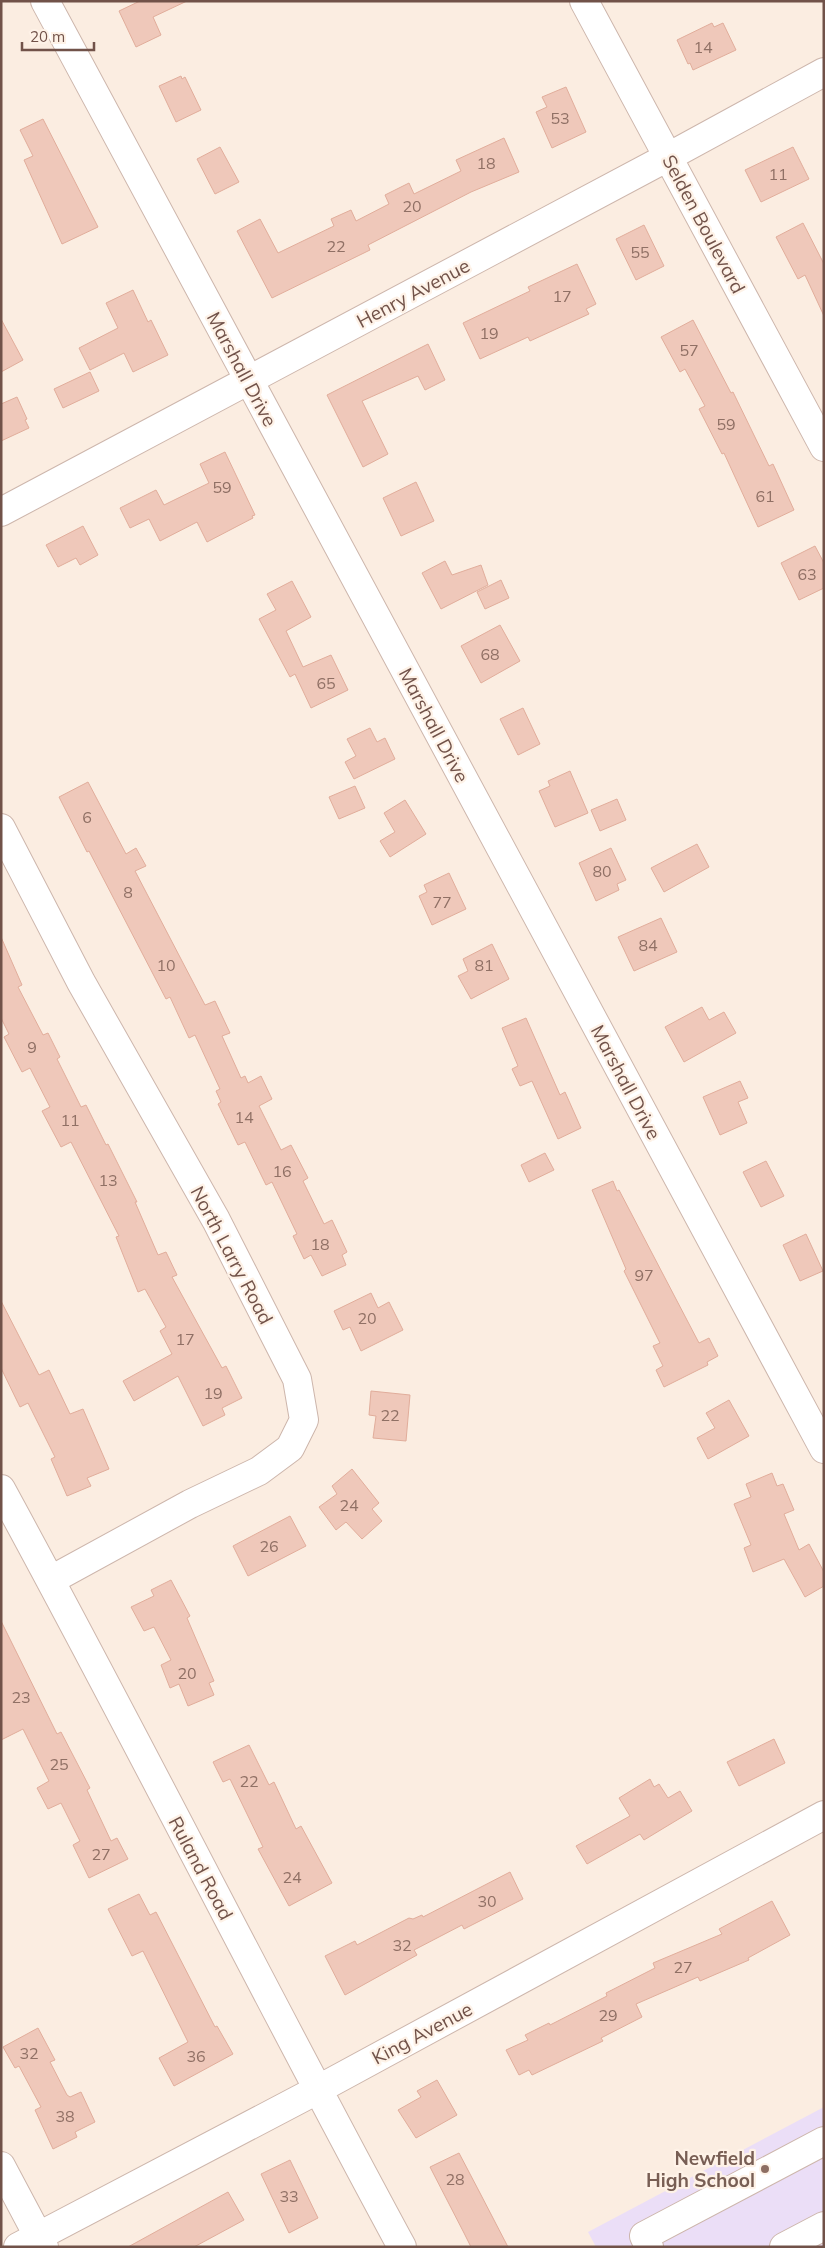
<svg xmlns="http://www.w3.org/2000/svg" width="825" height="2248" font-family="Mulish,sans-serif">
<rect width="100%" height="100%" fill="#fbede1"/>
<path fill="#ebdef7" d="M824,2107v140h-228l-8,-15z"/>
<path fill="#efc8ba" stroke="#e1ad9b" d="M140,1h47l-34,16 8,18 -25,12 -17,-36z
M712,23l2,4 9,-4 13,27 -43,20 -3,-7 -2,1 -11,-24z
M181,76l1,3 3,-2 16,33 -25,12 -17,-36z
M566,87l20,45 -34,16 -16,-36 11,-5 -5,-10z
M43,119l55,108 -36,17 -38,-84 9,-4 -13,-26z
M504,138l15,34 -48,20 -103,53 2,5 -98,48 -35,-67 23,-12 18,34 56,-27 -3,-7 20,-9 5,11 33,-17 -4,-9 24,-12 5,11 47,-23 -5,-11z
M220,147l19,35 -24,12 -18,-35z
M793,147l16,32 -48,23 -16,-32z
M803,223l21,41v52l-19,-41 -7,4 -22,-42z
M644,225l20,41 -28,14 -20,-41z
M577,264l19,40 -10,5 3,5 -59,27 -2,-4 -48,22 -17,-36 67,-32 -2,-4z
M133,290l15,32 3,-2 17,35 -35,17 -9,-19 -34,17 -11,-22 39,-20 -12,-25z
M1,319l22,41 -22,12z
M693,320l38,73 2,-1 36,74 4,-2 21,46 -36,17 -34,-74 -2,1 -23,-45 6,-3 -20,-37 -5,3 -19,-35z
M428,344l17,36 -20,10 -7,-14 -56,25 26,53 -25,13 -36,-72z
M90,372l9,19 -36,17 -9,-19z
M17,397l10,22 -2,1 4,8 -28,13v-37z
M225,452l30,63 -3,1 1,2 -46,24 -10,-20 -37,19 -11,-22 -19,9 -10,-20 36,-18 8,15 45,-22 -9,-19z
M416,482l18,39 -33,15 -18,-38z
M83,526l15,29 -18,10 -4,-7 -18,9 -12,-22z
M815,546l9,17v25l-25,12 -18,-37z
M445,561l7,14 29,-10 7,20 -47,24 -19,-36z
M501,580l8,18 -24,11 -8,-17z
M292,581l19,36 -25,14 17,36 28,-12 17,35 -37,18 -16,-34 -5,3 -31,-58 17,-9 -9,-16z
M500,625l20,36 -39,22 -20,-37z
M523,708l17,36 -22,11 -18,-36z
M370,728l7,14 8,-4 10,21 -41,20 -9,-17 11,-6 -9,-17z
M570,771l18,42 -33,14 -16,-36 11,-5 -2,-5z
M88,782l38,72 10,-6 10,18 -11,5 70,134 10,-4 15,32 -8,3 19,42 4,-2 3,7 13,-7 11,23 -13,7 22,44 10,-5 17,33 -5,3 21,43 8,-4 15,32 -5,3 4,10 -24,11 -11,-21 -7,4 -11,-23 4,-2 -25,-52 -6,3 -21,-43 -7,3 -20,-41 3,-2 -5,-11 4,-2 -25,-54 -6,3 -19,-41 -4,2 -77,-148 -2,1 -28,-55z
M355,786l10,22 -26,11 -10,-22z
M617,799l9,21 -26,11 -9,-21z
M405,800l21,34 -36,23 -10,-16 15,-9 -11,-19z
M697,844l12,23 -45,25 -13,-24z
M611,848l15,32 -9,4 2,6 -23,11 -17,-38z
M449,873l17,36 -34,16 -13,-29 8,-4 -3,-7z
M661,918l16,34 -43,19 -16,-34z
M1,937l21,48 -4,2 25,48 5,-2 12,24 -3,2 24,48 5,-2 20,40 2,-1 29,58h-2l23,53 8,-3 11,23 -5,2 50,91 4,-2 16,32 -20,10 3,7 -22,11 -25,-50 -44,25 -11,-20 49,-27 -12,-23 6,-4 -21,-38 -7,3 -22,-55 3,-1 -48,-94 -10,5 -19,-36 8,-4 -20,-39 -8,4 -18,-35 5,-3 -8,-16z
M492,944l17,35 -38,20 -13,-23 10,-5 -5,-12z
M702,1007l7,13 15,-8 12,21 -52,29 -19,-35z
M526,1018l34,77 5,-3 16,36 -23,11 -26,-58 -12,5 -8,-17 6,-3 -16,-38z
M740,1081l8,17 -10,4 9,21 -27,12 -17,-38z
M545,1153l9,17 -25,12 -8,-17z
M766,1161l18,35 -23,11 -18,-35z
M613,1181l4,10 2,-1 80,153 10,-5 9,18 -11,6 1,3 -44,22 -8,-17 7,-4 -10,-20 7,-3 -36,-72 2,-2 -34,-79z
M806,1234l17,37 -23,10 -17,-36z
M371,1293l7,15 11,-6 14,28 -42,21 -11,-24 -7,3 -9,-19z
M1,1301l38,74 10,-5 21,44 13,-5 26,60 -22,9 4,8 -24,10 -16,-37 4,-2 -27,-54 -8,4 -19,-39z
M371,1391l39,4 -4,46 -33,-3 3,-22 -7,-1z
M729,1400l20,36 -41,23 -11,-21 18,-10 -9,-15z
M352,1469l27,34 -7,6 10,12 -20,18 -16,-17 -10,8 -17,-23 18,-13 -5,-8z
M772,1473l5,13 6,-2 11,26 -10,4 15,36 10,-6 15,28v14l-19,11 -21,-38 -31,13 -9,-24 7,-3 -17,-41 17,-7 -5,-13z
M290,1516l16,30 -58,30 -15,-30z
M171,1580l19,36 -3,2 27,63 -5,2 5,12 -26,11 -9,-22 -9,4 -9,-23 10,-5 -17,-33 -10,4 -13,-24 23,-11 -3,-6z
M1,1621l56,113 4,-2 29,56 -3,2 24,51 6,-3 11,21 -39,19 -16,-33 7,-4 -19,-38 -13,6 -11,-21 12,-7 -26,-52 -22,11z
M774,1739l11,24 -46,23 -12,-24z
M249,1745l20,40 5,-3 22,47 5,-3 31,57 -43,23 -31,-57 5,-2 -33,-68 -7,3 -10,-20z
M650,1779l4,8 5,-3 9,14 12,-7 12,20 -48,29 -4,-6 -53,30 -11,-18 54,-30 -11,-18z
M510,1872l13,27 -59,30 -2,-4 -48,25 3,5 -72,40 -20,-39 30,-15 2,4 52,-27 4,1 9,-4 1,2z
M139,1894l11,21 6,-3 59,115 2,-1 16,28 -59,32 -15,-28 29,-16 -45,-91 -11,5 -24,-47z
M772,1901l18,34 -42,23 1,2 -49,21 -2,-4 -62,27 6,13 -41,21 2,3 -71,34 -3,-5 -10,5 -13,-25 22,-10 -3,-5 24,-12 1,2 57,-29 -1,-3 49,-25 -2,-5 69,-29 -3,-5z
M38,2028l17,32 -5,2 17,33 3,2 11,-5 14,30 -20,10 2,5 -24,12 -18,-39 6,-3 -22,-41 -4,2 -12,-21z
M437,2080l20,35 -41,23 -18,-28 23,-13 -4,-6z
M459,2153l21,40 28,54h-37l-7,-14 -34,-66z
M290,2160l28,58 -29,15 -28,-59z
M228,2192l16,28 -50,27h-66z"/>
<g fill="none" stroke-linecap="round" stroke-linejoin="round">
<defs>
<path id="minor" d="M45,1l779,1448
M584,1l240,446
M1,512l667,-355 156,-85
M1,828l80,154 135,238 81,159 7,41 -14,28 -31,23 -69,33 -139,76
M1,1489c137,251 265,507 401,758
M1,2166l43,81
M18,2247l299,-157 507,-275
M649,2247l-5,-11 180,-95
M784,2247l40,-21"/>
</defs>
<use href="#minor" stroke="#cdb6ac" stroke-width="30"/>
<use href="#minor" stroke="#fff" stroke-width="28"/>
</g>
<circle fill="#8d6e63" stroke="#fef2e7" stroke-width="2" cx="765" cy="2169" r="5"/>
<g text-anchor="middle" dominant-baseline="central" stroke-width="4.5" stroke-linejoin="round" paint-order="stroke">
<g font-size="16" fill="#907065">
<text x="703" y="47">14</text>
<text x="560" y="118">53</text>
<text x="486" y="163">18</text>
<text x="778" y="174">11</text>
<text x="412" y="206">20</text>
<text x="336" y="246">22</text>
<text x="640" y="252">55</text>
<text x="562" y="296">17</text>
<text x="489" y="333">19</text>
<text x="689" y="350">57</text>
<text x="726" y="424">59</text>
<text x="222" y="487">59</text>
<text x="765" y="496">61</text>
<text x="807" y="574">63</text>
<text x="490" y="654">68</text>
<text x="326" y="683">65</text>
<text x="87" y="817">6</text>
<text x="602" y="871">80</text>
<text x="128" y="892">8</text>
<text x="442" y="902">77</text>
<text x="648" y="945">84</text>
<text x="166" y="965">10</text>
<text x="484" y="965">81</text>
<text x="32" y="1047">9</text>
<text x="244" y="1117">14</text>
<text x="70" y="1120">11</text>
<text x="282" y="1171">16</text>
<text x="108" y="1180">13</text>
<text x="320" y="1244">18</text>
<text x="644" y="1275">97</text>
<text x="367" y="1318">20</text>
<text x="185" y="1339">17</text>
<text x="213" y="1393">19</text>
<text x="390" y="1415">22</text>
<text x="349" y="1505">24</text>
<text x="269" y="1546">26</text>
<text x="187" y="1673">20</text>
<text x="21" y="1697">23</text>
<text x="59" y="1764">25</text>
<text x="249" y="1781">22</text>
<text x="101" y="1854">27</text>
<text x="292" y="1877">24</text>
<text x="487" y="1901">30</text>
<text x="402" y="1945">32</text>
<text x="683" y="1967">27</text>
<text x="608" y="2015">29</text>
<text x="29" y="2053">32</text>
<text x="196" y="2056">36</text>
<text x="65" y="2116">38</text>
<text x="455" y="2179">28</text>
<text x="289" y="2196">33</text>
</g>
<g font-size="19" fill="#715249" stroke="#fef2e7">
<text transform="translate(704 224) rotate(62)">Selden Boulevard</text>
<text transform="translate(413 293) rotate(-28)">Henry Avenue</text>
<text transform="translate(242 369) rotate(62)">Marshall Drive</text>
<text transform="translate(434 725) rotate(62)">Marshall Drive</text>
<text transform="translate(626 1082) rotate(62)">Marshall Drive</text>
<text transform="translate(232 1255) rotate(62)">North Larry Road</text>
<text transform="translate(201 1868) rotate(62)">Ruland Road</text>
<text transform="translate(422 2033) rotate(-28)">King Avenue</text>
</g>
<g font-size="19" font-weight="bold" fill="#785e54" stroke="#fef2e7" text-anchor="end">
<text x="755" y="2158">Newfield<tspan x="755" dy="22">High School</tspan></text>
</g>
</g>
<rect width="825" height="2248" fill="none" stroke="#715249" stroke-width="5"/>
<path d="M22 42v8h72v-8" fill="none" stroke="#715249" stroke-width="2.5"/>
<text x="30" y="42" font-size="15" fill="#715249" stroke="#fef2e7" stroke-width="4" paint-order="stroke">20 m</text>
</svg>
